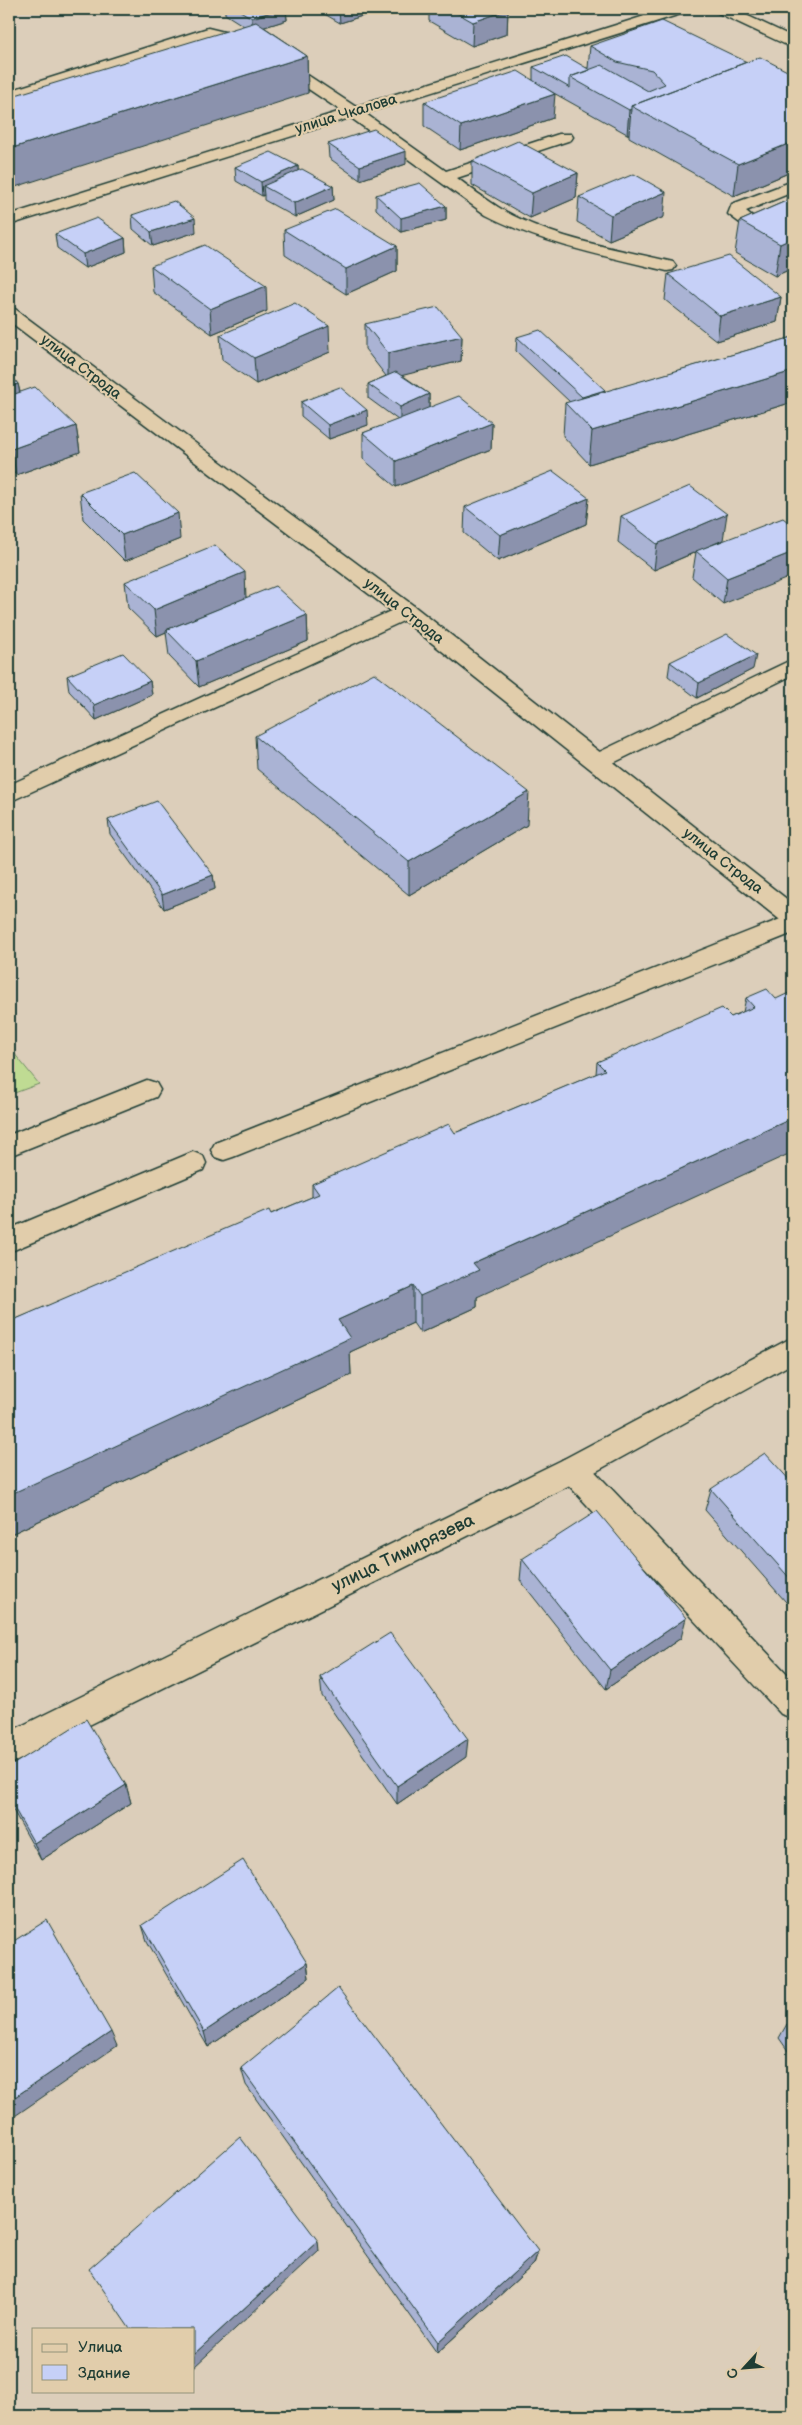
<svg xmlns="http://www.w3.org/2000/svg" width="802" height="2425" font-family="'Balsamiq Sans',sans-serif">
<rect width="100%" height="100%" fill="#dcceba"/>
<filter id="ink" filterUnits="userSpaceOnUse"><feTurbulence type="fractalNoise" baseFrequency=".02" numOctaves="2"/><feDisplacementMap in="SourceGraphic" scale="10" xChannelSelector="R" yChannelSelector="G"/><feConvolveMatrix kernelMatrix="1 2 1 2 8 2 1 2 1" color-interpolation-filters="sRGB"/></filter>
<g filter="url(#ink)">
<path fill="#bfdb93" stroke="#6f8c64" d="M9,1047l30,37 -30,11z"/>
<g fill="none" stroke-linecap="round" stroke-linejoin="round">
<defs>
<path id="service" d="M208,28l45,11 106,70 87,62 113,-37h12l2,3 -2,3 -114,38c13,10 27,20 41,29 52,32 117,41 175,55l3,4 -3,4 -6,1c-62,-15 -124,-27 -181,-56l-139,-100 -104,-70 -34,-7 -200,63v-10z
M793,181v11l-47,19 17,14 -3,4h-12l-20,-15 4,-10z
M406,604l8,2 3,5 -3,5 -405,186v-17z
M793,659v16l-188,92 -8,3 -8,-3 -3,-5 3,-5z
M793,914v19l-560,224 -9,3 -9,-3 -4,-7 4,-7z
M147,1080l9,3 4,7 -4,7 -147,59v-21z
M193,1152l10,4 3,7 -3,7 -194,82v-23z
M573,1456l11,4 209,220v38l-12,-4 -219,-236 -4,-9 4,-9z"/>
<path id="minor" d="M667,9h22l-2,3 -678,213v-10z
M9,308l6,1 399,297 379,298v22l-9,-3 -386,-307 -389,-295z
M793,1337v26l-209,115 -575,287v-33l553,-272z"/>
<path id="secondary" d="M714,9h19l60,28v11l-77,-36z"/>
</defs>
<use href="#service" stroke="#1f3d34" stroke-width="3"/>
<use href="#minor" stroke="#1f3d34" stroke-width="3"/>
<use href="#secondary" stroke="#1f3d34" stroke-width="3"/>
<use href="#service" fill="#e1cdab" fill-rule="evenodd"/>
<use href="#minor" fill="#e1cdab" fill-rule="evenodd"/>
<use href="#secondary" fill="#e1cdab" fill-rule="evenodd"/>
</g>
<path fill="#aab3d4" stroke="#1f3d34" d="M225,9h61l1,11 -23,7 43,29 1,37 -64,-67 -19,-12z
M316,9h62v2l-38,12z
M429,9h77l2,1 -1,24 -35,12 -43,-25z
M590,46l157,16 46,12v194l-18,8 -40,-23 5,-32 46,-20 5,-29 -57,24 -105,-59v-3h-2l-84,-47 10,31 -93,32 -36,-24v-24l109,-22v-13l55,1z
M328,144l78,20 -46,16 -31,-22z
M472,161l106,12 -2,25 -46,20 -58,-33z
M298,166v5l35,15 1,14 -39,17 -31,-17v-5l-2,1 -26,-15 -1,-14z
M376,195l70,11v14l-45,12 -25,-23z
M579,197l85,20 -55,23 -32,-18z
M132,215l64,17 -43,14 -20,-17z
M284,230l113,16v25l-51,23 -61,-39z
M55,234l70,4 1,14 -41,16 -28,-20z
M151,266l116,45 -55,23 -59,-42z
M668,274l113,23 -4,25 -60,19 -52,-41z
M365,324l97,12 -1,25 -59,14 27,19v14l63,15 -1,26 -95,38 -33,-28v-26l35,-13 -30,-22v-14l18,-8 -21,-27z
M220,335l110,17 -74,32 -34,-24z
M517,337l88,55 188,-55v65l-204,62 -26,-28 2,-33 5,-1 -54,-51z
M9,373l9,11 2,8 56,34 4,26 -64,23 -7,-8z
M301,402l67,23 -39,14 -28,-23z
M80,493l100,46 -55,22 -42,-42z
M589,498l-3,26 -88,37 -34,-28 1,-26z
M621,516l102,24 -10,4 80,-18 -70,78 -31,-27 4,-25 -42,18 -36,-28z
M125,582l121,15 61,18 1,26 -109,46 -30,-31 -3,-24 -9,4 -29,-28z
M670,662l83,7 -56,29 -29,-22z
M67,676l83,5 2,14 -56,25 -27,-29z
M255,736l272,89 -118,70 -152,-126z
M108,820l105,55 2,14 -51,20 -54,-75z
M746,998l30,1 -299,298v10l-57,26 -7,-10 -63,29 1,23 -342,160v-213l303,-125v-13l143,-51 141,-59 1,-12 134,-45 12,-5z
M793,1484v126l-88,-100 6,-21z
M522,1559l159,79 -75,51 -86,-109z
M320,1677l146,80 -69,47 -75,-108z
M9,1767l117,18 5,18 -90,57 -32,-57z
M142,1925l165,38 2,15 -101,69 -61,-106z
M793,2019v39l-14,-20 8,-14z
M241,2068l297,183 -4,13 -97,89 -191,-268z"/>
<path fill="#8b92ad" stroke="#1f3d34" d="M280,9h6l1,11 -35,11v-13z
M342,9h36v2l-38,12 -1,-13z
M508,10l-1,24 -35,12 1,-24z
M307,56l1,37 -299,96v-40z
M555,94l-2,24 -93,32 1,-24z
M631,109l-2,25h-2l2,-24z
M793,142v29l-59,25 4,-32z
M406,151v13l-46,16v-14z
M298,166v14l-35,6 1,9 -2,1 -1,-14z
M578,173l-2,25 -46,20 2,-25z
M333,186l1,14 -39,17 -1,-14z
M666,192l-2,25 -55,23 2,-25z
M446,206v14l-45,12v-14z
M195,218l1,14 -43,14 -2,-14z
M125,238l1,14 -41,16 -2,-14z
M793,238v30l-18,8 5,-32z
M397,246v25l-51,23v-25z
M266,286l1,25 -55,23 -2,-25z
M781,297l-4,25 -60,19 3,-25z
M329,326l1,26 -74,32 -2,-26z
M462,336l-1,25 -73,18v-26z
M793,371v31l-204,62 3,-33z
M18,384l3,14 -12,4v-15z
M605,390l-1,15 -23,7 1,-15z
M429,394v15l-29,12v-14z
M367,410l1,15 -39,14 -1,-14z
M492,423l-1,26 -95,38v-26z
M76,426l4,26 -64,23 -4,-26z
M589,498l-3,26 -88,37 2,-26z
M178,513l2,26 -55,22 -3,-26z
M727,514l-4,26 -69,30 3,-26z
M793,552v24l-70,28 4,-26z
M245,572l1,26 -80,32v2l-9,4 -3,-26z
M307,615l1,26 -109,46 -3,-26z
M756,655l-3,14 -56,29 2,-15z
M150,681l2,14 -56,25 -2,-15z
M529,792l-2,33 -118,70v-33z
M213,875l2,14 -51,20 -2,-14z
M793,1118v34l-316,145v10l-57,26v-37l53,-33z
M413,1286v37l-63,29 1,23 -342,160v-40l329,-175z
M686,1618l-5,20 -75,51 4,-19z
M468,1739l-2,18 -69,47v-18z
M126,1785l5,18 -90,57 -7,-17z
M307,1963l2,15 -101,69 -4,-15z
M111,2032l6,14 -108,74v-19z
M318,2241l1,10 -125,116v-13z
M538,2251l-4,13 -97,89 1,-11z"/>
<path fill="#c6d0f7" stroke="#1f3d34" d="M237,9h43l-28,9z
M450,9h56l2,1 -35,12z
M662,21l85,41 -116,44v3l-2,1 -59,-33 32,-12 46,26 17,-7 -13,-14 -35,-8 -27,-16z
M256,22l51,34 -298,93v-52z
M566,56l24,14 -20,7v11l-37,-21z
M760,57l33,17v68l-55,22 -107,-58z
M518,71l37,23 -94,32 -37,-24z
M374,129l32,22 -46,15 -32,-22z
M518,141l60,32 -46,20 -60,-32z
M271,152l27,14 -37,16 -26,-15z
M302,169l31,17 -39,17 -31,-17z
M634,174l32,18 -55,23 -32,-18z
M420,183l26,23 -45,12 -25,-23z
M793,198v40l-13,6 -40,-23z
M174,201l21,17 -44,14 -19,-17z
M336,209l61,37 -51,23 -62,-39z
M97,218l28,20 -42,16 -28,-20z
M205,245l61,41 -56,23 -59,-43z
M729,256l52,41 -61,19 -52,-42z
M295,303l34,23 -75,32 -34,-23z
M438,307l24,29 -74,17 -23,-29z
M540,330l65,60 -23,7 -65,-60z
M793,337v34l-201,60 -27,-28z
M396,372l33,22 -29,13 -32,-23z
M9,373l9,11 -9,3z
M35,387l41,39 -64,23 -3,-3v-50z
M340,387l27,23 -39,15 -27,-23z
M459,396l33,27 -96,38 -33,-28z
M553,471l36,27 -89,37 -35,-28z
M135,473l43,40 -56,22 -42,-42z
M690,486l37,28 -70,30 -36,-28z
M783,518l10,8v26l-66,26 -31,-27z
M215,545l30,27 -91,38 -29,-28z
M275,586l32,29 -111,46 -30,-31z
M727,634l29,21 -57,28 -29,-21z
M123,653l27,28 -56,24 -27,-29z
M374,673l155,119 -120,70 -154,-126z
M157,801l56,74 -51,20 -54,-75z
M767,989l9,10 17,-8v127l-320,145 6,7 -59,26 -7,-10 -75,34 12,18 -341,157v-173l260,-112 2,4 48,-20 -7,-10 137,-60 6,9 150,-63 -8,-8 125,-54 9,9 23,-10 -8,-9z
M765,1453l28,31v98l-82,-93z
M597,1511l89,107 -76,52 -88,-111z
M390,1633l78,106 -71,47 -77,-109z
M86,1719l40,66 -92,58 -25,-44v-32z
M243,1860l64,103 -103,69 -62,-107z
M47,1920l64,112 -102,69v-157z
M338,1988l200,263 -100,91 -197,-274z
M793,2019v14l-6,-9z
M240,2137l78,104 -124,113v-25h-64l-41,-60z"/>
</g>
<g text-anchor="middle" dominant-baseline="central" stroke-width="4.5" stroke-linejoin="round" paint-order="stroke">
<g font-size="15" fill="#1f3d34" stroke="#e1cdab">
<text transform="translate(346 114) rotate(-17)">улица Чкалова</text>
<text transform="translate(81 367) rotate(37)">улица Строда</text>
<text transform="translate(404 611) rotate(38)">улица Строда</text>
<text transform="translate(723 861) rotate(38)">улица Строда</text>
</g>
<g font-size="18" fill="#1f3d34" stroke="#e1cdab">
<text transform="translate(403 1553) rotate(-26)">улица Тимирязева</text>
</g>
</g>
<rect width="802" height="2425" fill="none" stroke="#e1cdab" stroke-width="30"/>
<rect x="15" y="15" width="772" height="2395" fill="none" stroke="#1f3d34" stroke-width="2" filter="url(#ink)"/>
<rect x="32" y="2328" width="162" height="65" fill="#e1cdab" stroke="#93937b"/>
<rect x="42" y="2344" width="25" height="8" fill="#e1cdab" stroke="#93937b"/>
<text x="78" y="2352" font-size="15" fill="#1f3d34">Улица</text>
<rect x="42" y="2365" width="25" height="15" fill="#c6d0f7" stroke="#93937b"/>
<text x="78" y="2378" font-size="15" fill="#1f3d34">Здание</text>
<g transform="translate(744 2368) rotate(244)" stroke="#e1cdab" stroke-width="4" paint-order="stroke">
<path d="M0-4L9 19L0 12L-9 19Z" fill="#1f3d34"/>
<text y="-8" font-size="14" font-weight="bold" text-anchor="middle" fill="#1f3d34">С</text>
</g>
</svg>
